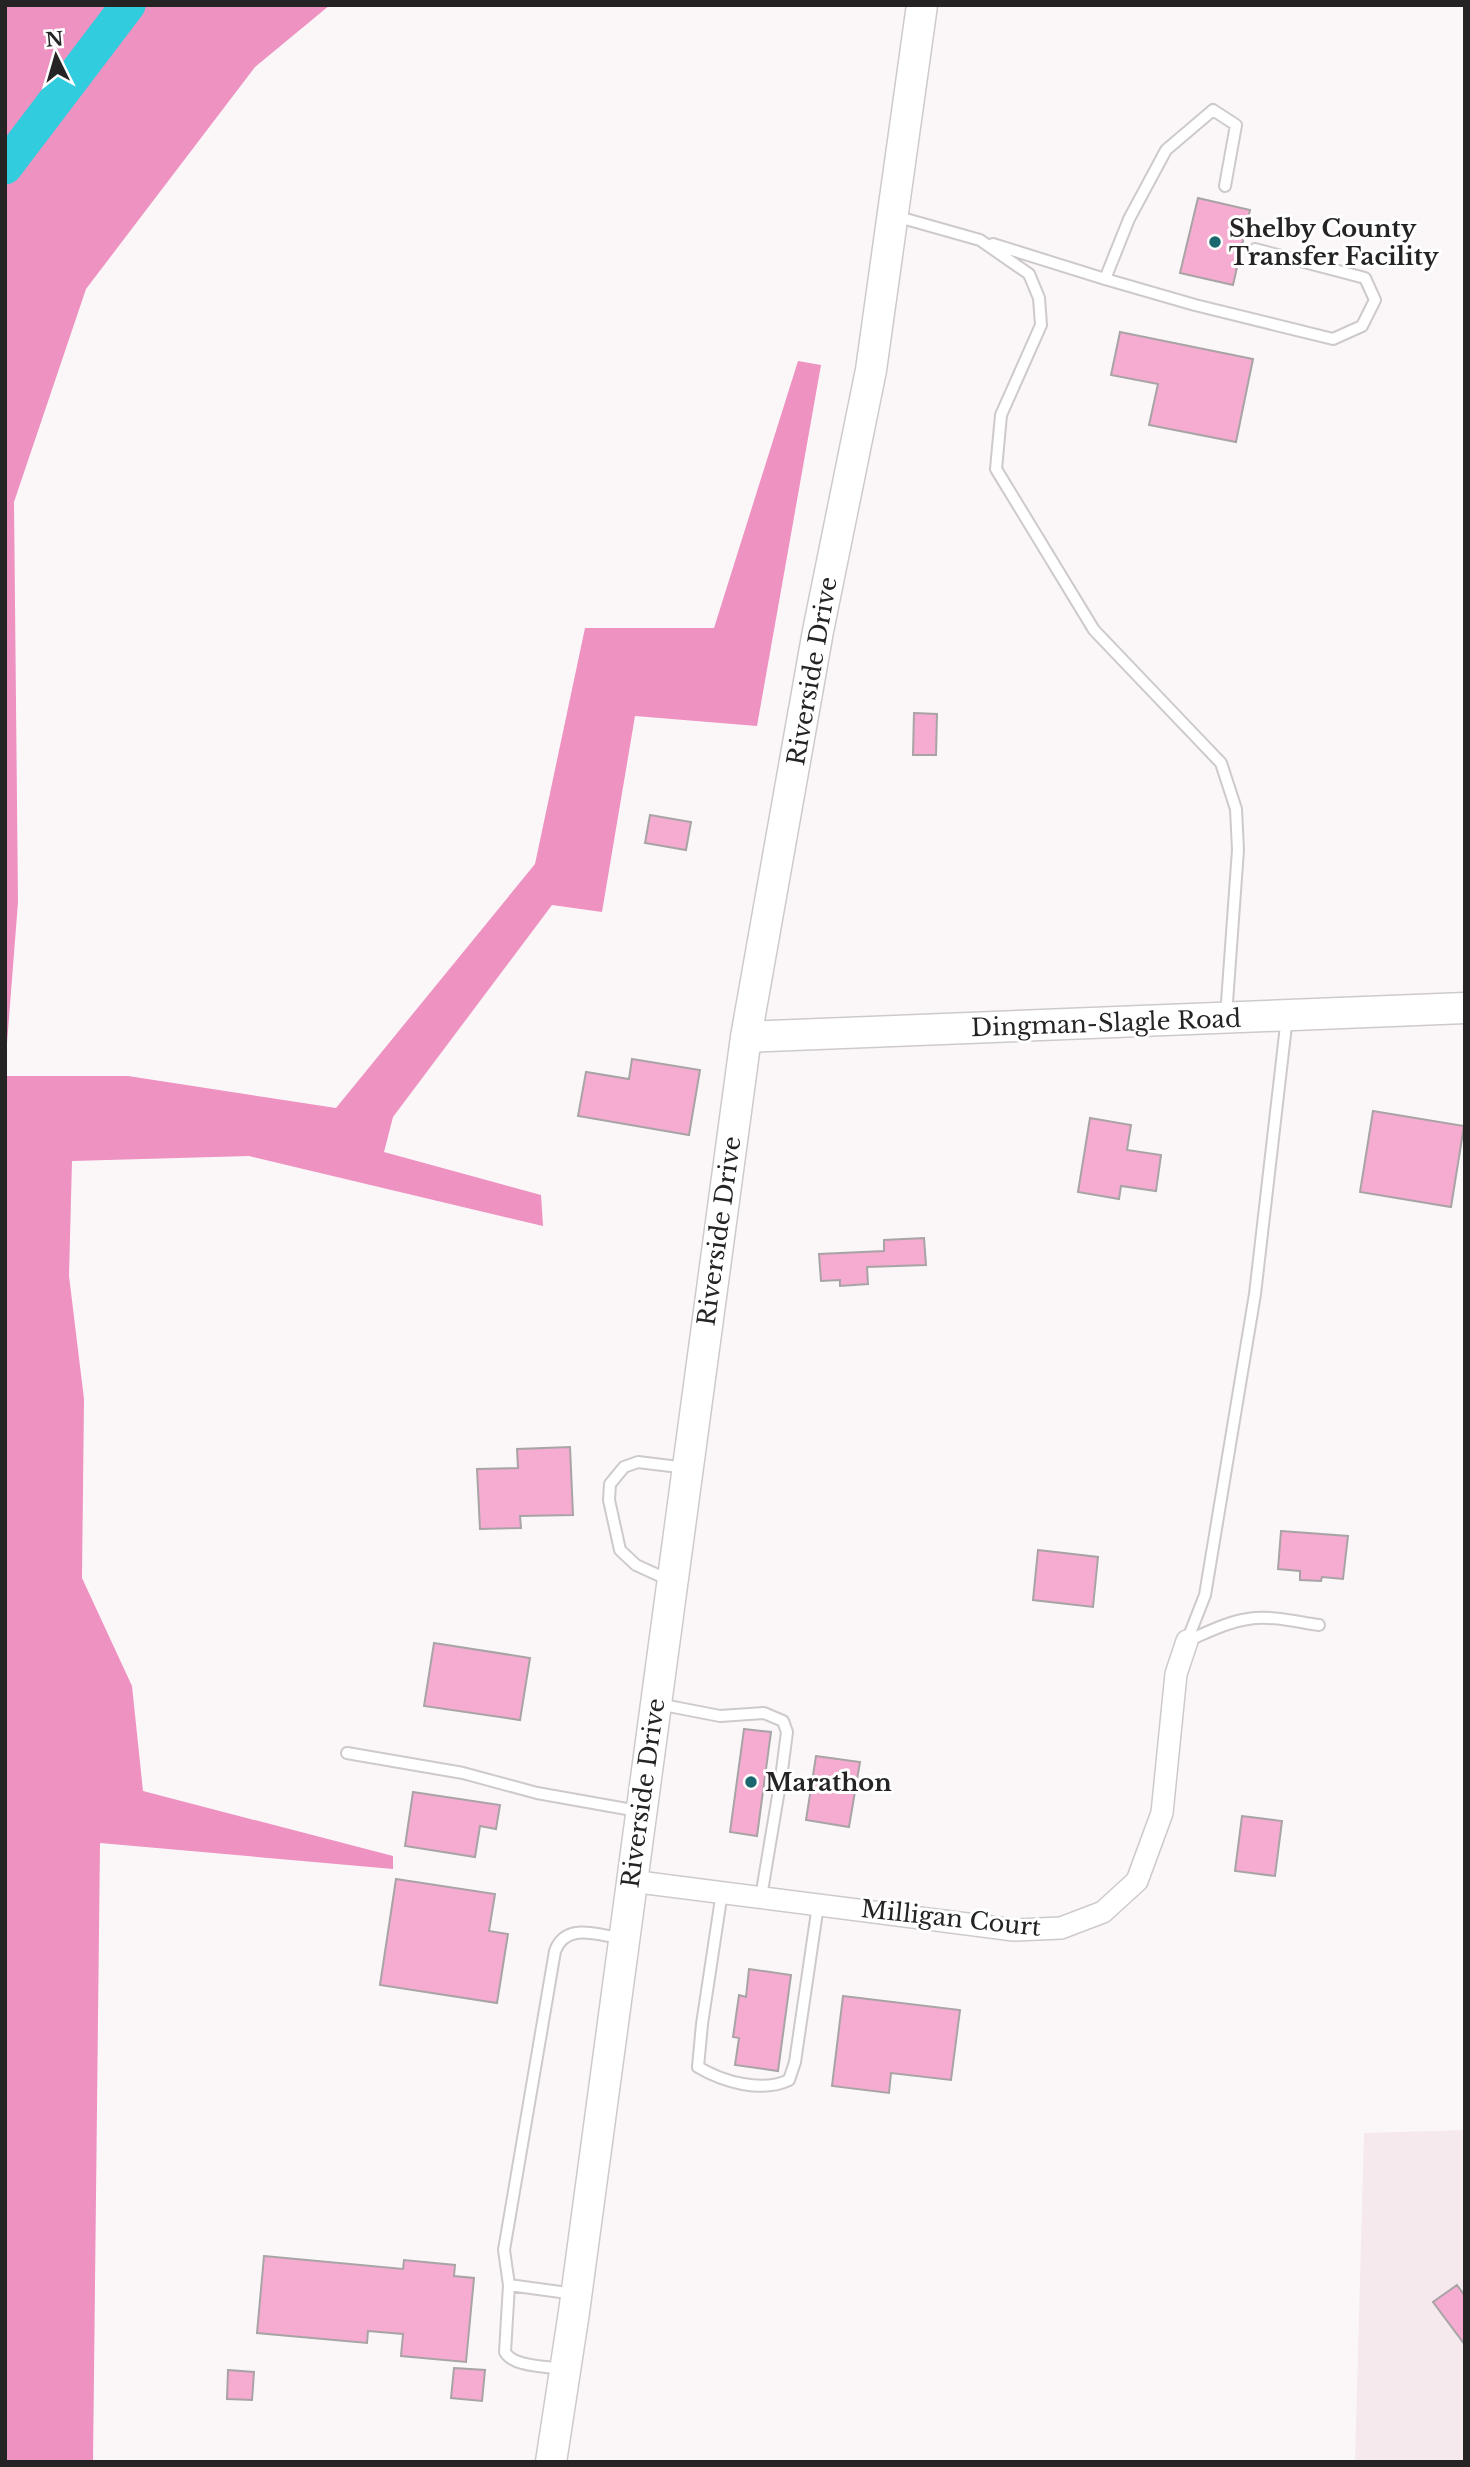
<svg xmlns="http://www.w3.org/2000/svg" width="1470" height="2467" font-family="'Libre Baskerville',serif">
<rect width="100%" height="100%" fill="#fbf7f9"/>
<path fill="#f5e9ee" d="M1465,2130v332h-110l9,-329z"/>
<path fill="#ed92c1" d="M5,5h325l-75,62 -169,222 -72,213 4,400 -13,167z
M798,361l23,4 -64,361 -122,-10 -33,196 -50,-7 -159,212 -9,35 157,43 2,31 -294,-70 -177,5 -3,115 15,123 -2,179 50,108 11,105 250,65v13l-293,-26 -7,619h-88v-1386h123l208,32 199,-244 50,-236h129z"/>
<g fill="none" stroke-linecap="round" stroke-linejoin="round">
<path stroke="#31ccdd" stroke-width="35" d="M5,167l123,-162"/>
</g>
<path fill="#f6abd0" stroke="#a8a4a6" stroke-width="2" d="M1198,198l52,12 -17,75 -53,-12z
M1120,332l133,27 -17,83 -87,-17 9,-41 -47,-9z
M914,713l23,1 -1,41h-23z
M650,815l41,7 -5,28 -41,-7z
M632,1059l68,11 -11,65 -111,-19 8,-44 43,7z
M1373,1111l91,15 -13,81 -91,-15z
M1090,1118l41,7 -4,25 34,5 -5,36 -35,-5 -2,13 -41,-7z
M924,1238l2,27 -59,2 1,17 -28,2v-6l-19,1 -2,-27 65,-3v-11z
M570,1447l3,68 -53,1 1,12 -41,1 -3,-60 41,-1 -1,-19z
M1281,1531l67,5 -5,43 -21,-2 -1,4 -21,-1v-9l-22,-2z
M1038,1550l60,7 -5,50 -60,-7z
M434,1643l96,15 -10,62 -96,-14z
M744,1729l27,3 -14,104 -27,-4z
M816,1756l44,6 -11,65 -43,-7z
M413,1792l87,13 -4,24 -16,-3 -5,31 -70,-11z
M1242,1816l40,5 -7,55 -40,-5z
M396,1879l99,15 -6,37 19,3 -11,69 -117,-18z
M749,1969l42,6 -13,96 -43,-6 4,-27 -6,-1 6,-42 7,2z
M843,1996l117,14 -9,70 -60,-7 -2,20 -57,-7z
M264,2256l139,13 1,-9 51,5 -1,11 20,2 -8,84 -65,-6 2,-22 -35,-3 -1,12 -110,-10z
M1457,2285l8,11v49l-32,-43z
M454,2368l31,2 -3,31 -31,-3z
M228,2370l26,2 -2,28 -25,-1z"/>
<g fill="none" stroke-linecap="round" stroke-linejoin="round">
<defs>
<path id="lane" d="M895,216l85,24 49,34 10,24 2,27 -40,90 -5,54 98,161 127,133 15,46 2,41 -12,166
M993,244l112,35 24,-60 37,-69 47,-40 23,15 -11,61
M1105,279l90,26 138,34 29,-13 13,-26 -10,-22 -110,-29
M671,1581l-35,-16 -16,-15 -11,-50 1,-16 14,-17 14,-5 49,6
M1187,1641l18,-46 50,-301 32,-277
M1187,1641c19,-8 40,-19 61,-22 23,-4 49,3 71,6
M658,1704l62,12 44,-3 19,8 4,11 -6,46 -20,119
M347,1753l116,20 74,20 101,18
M722,1892l-20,132 -4,43c25,15 64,26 91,13l6,-18 23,-157
M509,2285l66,9
M562,2369c-16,-3 -49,-2 -57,-17l4,-67 -5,-35 51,-299c11,-29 41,-16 66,-13"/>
<path id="street" d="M631,1881l383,49 47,-2 42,-16 34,-31 25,-68 14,-139 11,-33"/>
<path id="secondary" d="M746,1037l719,-29
M551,2462l23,-150 172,-1275 72,-406 53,-261 51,-365"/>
</defs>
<use href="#lane" stroke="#cecacc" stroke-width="14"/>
<use href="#street" stroke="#cecacc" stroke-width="24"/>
<use href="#secondary" stroke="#cecacc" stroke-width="33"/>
<use href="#lane" stroke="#fff" stroke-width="10"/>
<use href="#street" stroke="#fff" stroke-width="21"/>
<use href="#secondary" stroke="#fff" stroke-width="30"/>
</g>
<g fill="#1b676f" stroke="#fff" stroke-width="2.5">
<circle cx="1215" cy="242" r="7"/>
<circle cx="751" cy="1782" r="7"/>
</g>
<g text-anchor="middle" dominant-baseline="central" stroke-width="6" stroke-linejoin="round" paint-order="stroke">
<g font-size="24" font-weight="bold" fill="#252324" stroke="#fff" text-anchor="start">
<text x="1229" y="228">Shelby County<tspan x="1229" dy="28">Transfer Facility</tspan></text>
<text x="765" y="1782">Marathon</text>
</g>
<g font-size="24" fill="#252324" stroke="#fff">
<text transform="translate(812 671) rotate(-80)">Riverside Drive</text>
<text transform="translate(1106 1023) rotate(-2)">Dingman-Slagle Road</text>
<text transform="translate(719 1231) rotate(-82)">Riverside Drive</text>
<text transform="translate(643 1793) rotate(-82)">Riverside Drive</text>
<text transform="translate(951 1918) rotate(6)">Milligan Court</text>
</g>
</g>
<rect width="1470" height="2467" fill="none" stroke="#252324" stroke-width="14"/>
<g transform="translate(56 56) rotate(355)" stroke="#ffffff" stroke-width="5" paint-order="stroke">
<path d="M0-5L12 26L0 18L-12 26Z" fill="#252324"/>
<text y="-10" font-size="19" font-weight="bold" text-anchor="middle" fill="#252324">N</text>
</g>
</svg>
